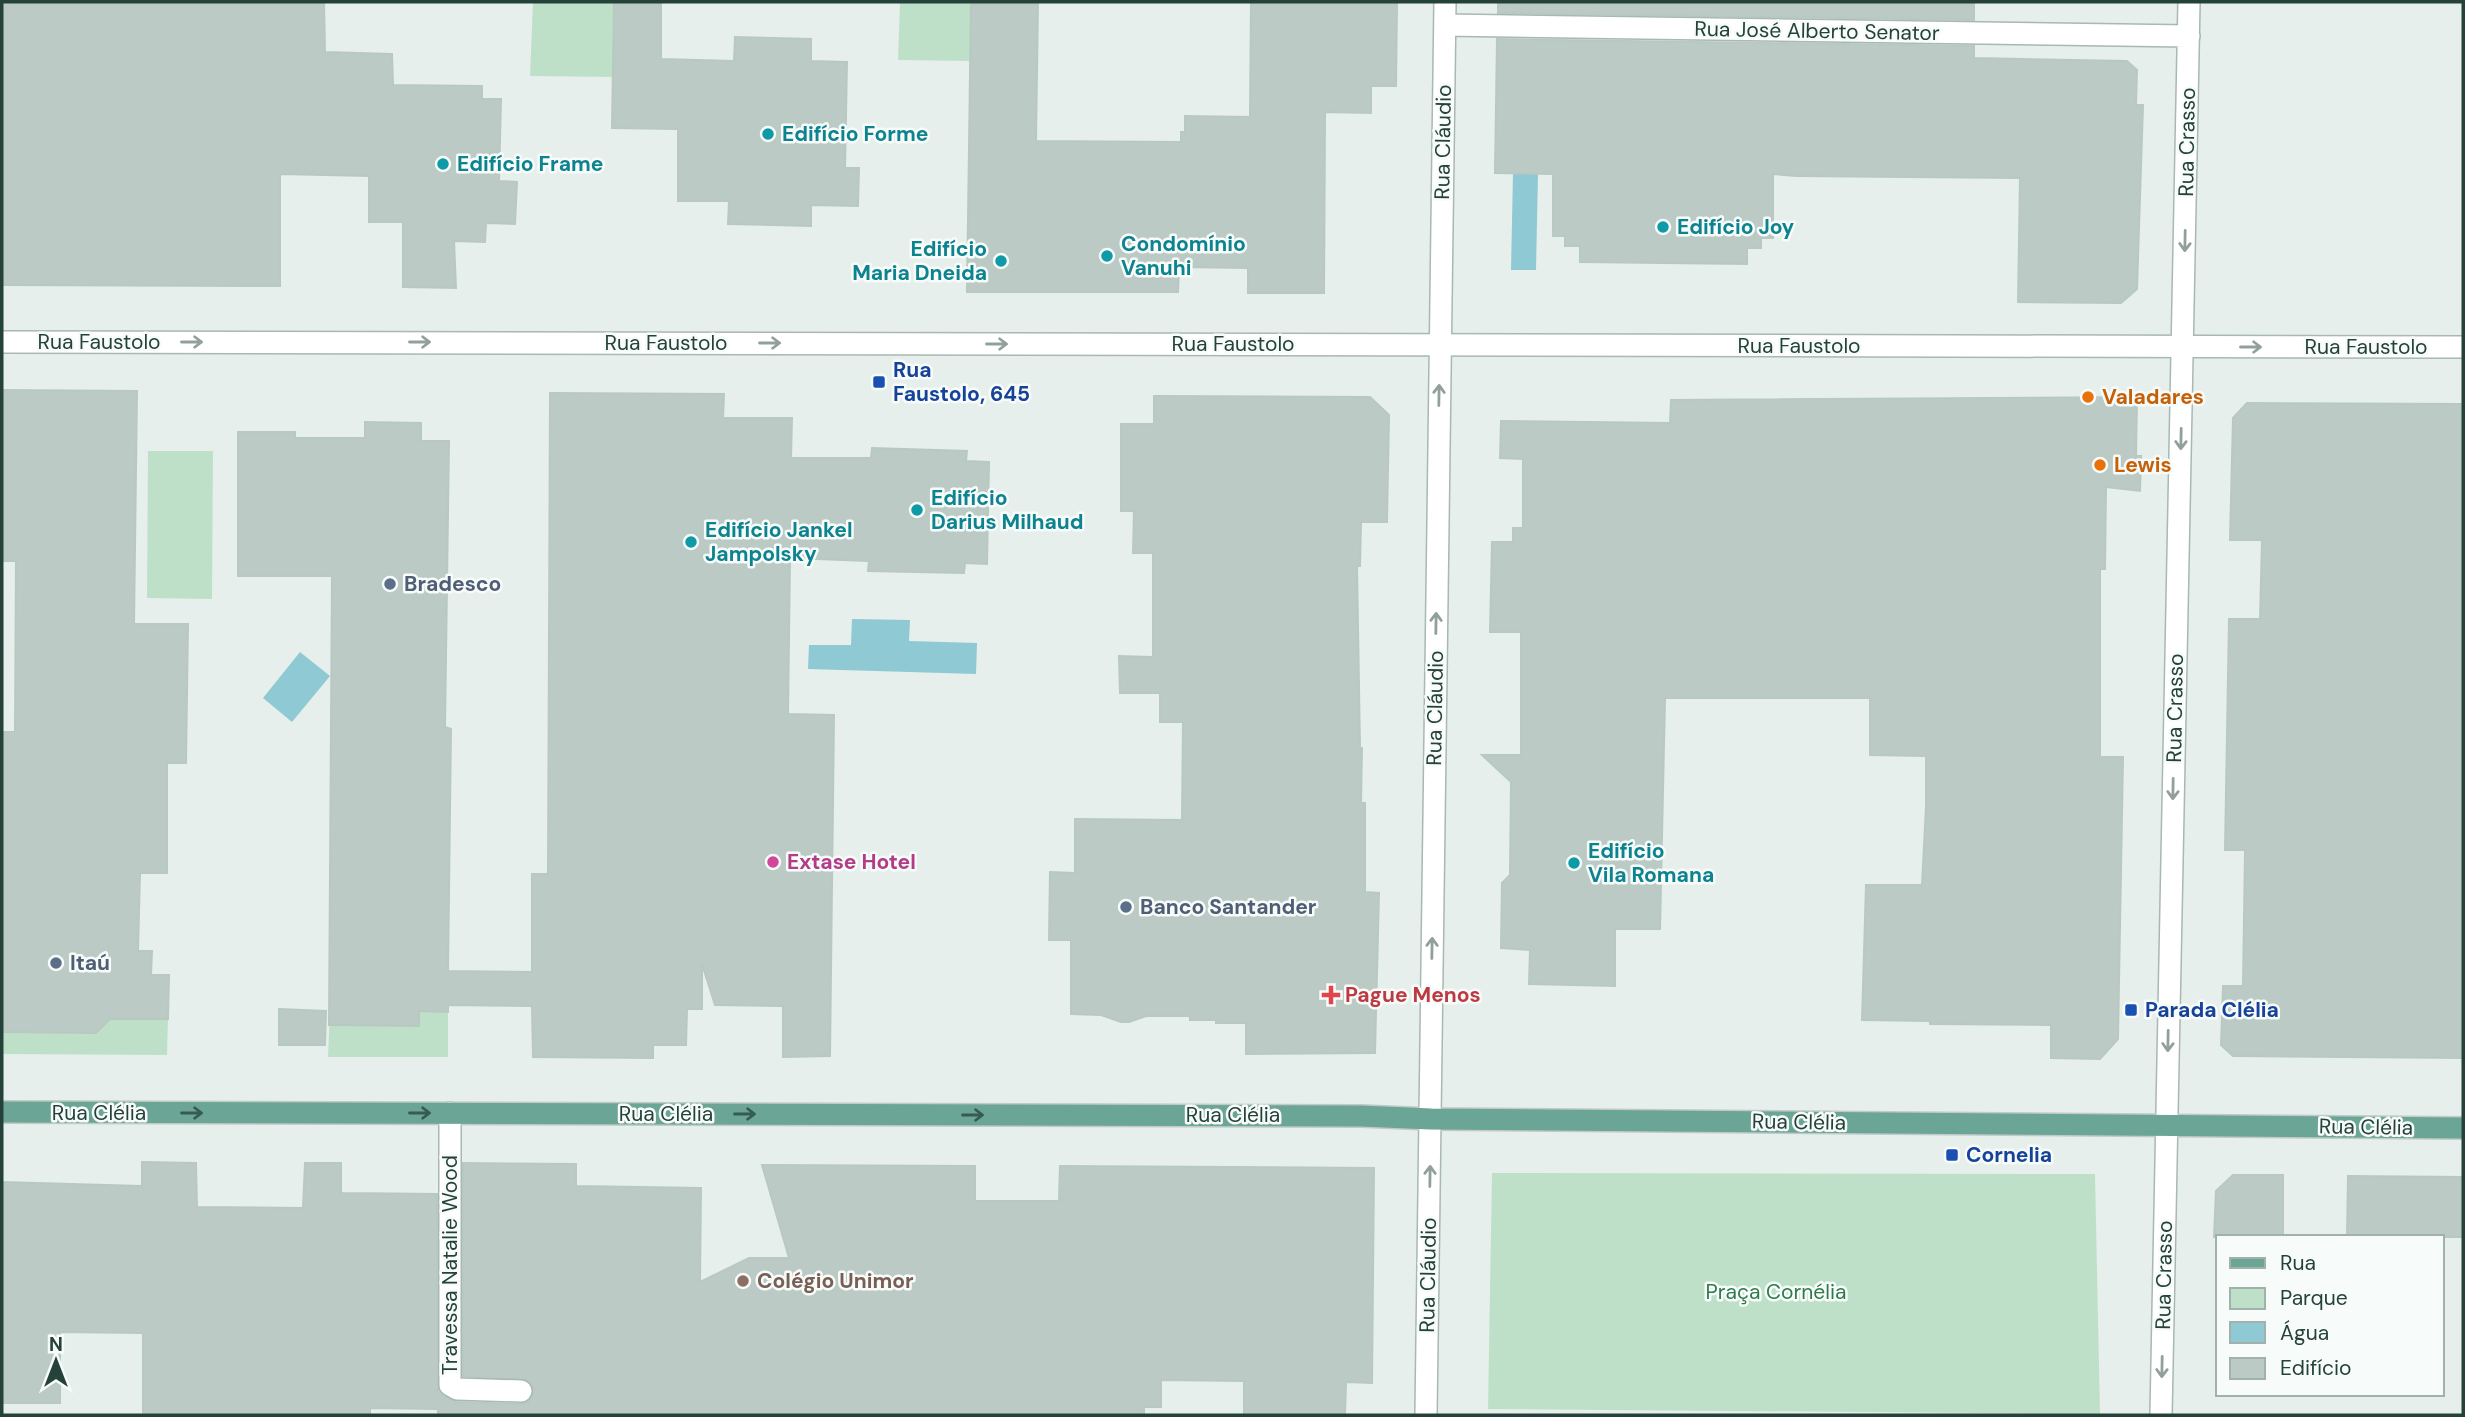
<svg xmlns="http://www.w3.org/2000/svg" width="2465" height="1417" font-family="'DM Sans',sans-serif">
<rect width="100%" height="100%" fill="#e6efeb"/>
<path fill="#bfe0c8" d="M533,2h81l-1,75 -83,-1z
M900,2h71l-1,59 -72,-1z
M148,451h65l-1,148 -65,-1z
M330,1009l32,16 56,1 1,-15 29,1v45h-120z
M110,1019h58l-1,36 -165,-1v-30l6,8 87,1z
M1492,1173l603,1 5,240 -612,-5z"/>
<path fill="#8ec9d4" d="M1513,173h25l-2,97h-25z
M852,619l58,1 -1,21 68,2 -1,31 -168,-5 1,-24h42z
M300,652l30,24 -38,46 -29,-24z"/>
<path fill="#bbcac4" stroke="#b8c9c2" stroke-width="2" d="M2,2h322l1,50 67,2 1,31 89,1v13h19l-2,82 18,1 -2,42 -29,-1 -1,19 -31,-1 2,47 -53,-1v-65h-34v-46l-89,-2v112l-278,-1z
M614,2h47v57l73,2 1,-24 76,2v22l36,1 -2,106h14l-1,38 -47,-1v21l-83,-2 1,-23h-51v-72l-66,-1z
M971,2h67l-2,139 145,1v-10h4v-16l65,1 1,-115h146l-1,84h-25v27l-46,-1 -1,181h-76v-25l-69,-1 -1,25h-211z
M1498,2h476v18l-476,-7z
M1497,39l477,7v12l153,3 10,9 -1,35h7l-6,184 -16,14 -103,-1 2,-124 -224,-2 -23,-2v64h-12v10h-14v16l-167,-2v-16h-15v-10h-12v-62l-58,-1z
M2,390l135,1 -3,233h54l-2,139h-19v110h-27l-2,78h14l-1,24h18l-1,44h-58l-14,14 -94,-1v-300h13l1,-171h-14z
M550,393l174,1 -1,24h69l-1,40h80l1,-10 33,1 62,2 -1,10 23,1 -2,102 -22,-1 -1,10 -96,-2 1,-10 -79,-3 -2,156 46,1 -4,341 -47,1v-51l-68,-1 -13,-41v45h-15l-1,36h-33v13l-120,-1 -1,-51 -84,-1v7l-29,-1v15l-90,-1 3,-449h-94v-144h57v6h70v-16l56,1v18h28l-4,286 6,2 -3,242 84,1v-98h16z
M1154,396l216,1 19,18 -2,107h-26l-1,44h-3l3,182h2l-1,55h4v89l14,1 -4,160 -129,1v-31h-30v-3h-26v-4h-44l-17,6h-8l-20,-7 -30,-1v-74h-22l1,-68 25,1v-54l107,1 1,-98h-23v-29h-40l-1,-37 34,1v-104h-20l1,-42h-13v-87h33z
M2137,397l-1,59h5l-1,35 -34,-4 -1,82h-5v188h23l-5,282 -18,20 -49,-1v-33l-121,-1v-3l-68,-1 4,-135h56l4,-79v-50l-56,-1v-57h-205l-5,231h-45v57l-86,-2 1,-34 -29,-2 1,-65 8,-8 1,-93 -29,-27h39v-123h-31l2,-90h21v-14h10v-69l-23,-1 1,-37 169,2 1,-23z
M2247,403l216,1v654l-230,-2 -12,-11 2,-59h20l2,-136h-20l4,-231h31l2,-79h-32l3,-122z
M279,1009l47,2 -1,34h-46z
M142,1162l54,1 1,44 106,1 2,-45h36v30l96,1 1,197 5,5 14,6 64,2 7,-2 6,-10 -2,-8 -5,-4 -64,-4v-213l113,1v22l125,2 -1,94 49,-24h40l-27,-93 213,1v35h84l1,-35 314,2 -2,215 -26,-1 -1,33h-101v-34l-83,-1v27h-17v8h-706v-6l-68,-1v7h-227v-82l-83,-1v71h-58v-221l140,4z
M2233,1175h50v62h-69l2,-46z
M2348,1176l115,1v60h-116z"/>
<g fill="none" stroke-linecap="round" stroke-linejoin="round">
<defs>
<path id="minor" d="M1445,25l744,11
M450,1113v272l7,4 64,2
M1426,1415l19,-1413
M2161,1415l28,-1413"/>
<path id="tertiary" d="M2,342l2461,5"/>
<path id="primary" d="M2,1112l1359,4 70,3 1032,9"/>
</defs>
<use href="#minor" stroke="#a8b8b2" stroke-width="24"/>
<use href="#tertiary" stroke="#a8b8b2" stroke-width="24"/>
<use href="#primary" stroke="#c2cac8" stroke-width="24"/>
<use href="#minor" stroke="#fff" stroke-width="21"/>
<use href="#tertiary" stroke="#fff" stroke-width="21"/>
<use href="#primary" stroke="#6aa596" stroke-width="21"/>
</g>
<defs><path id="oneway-shaft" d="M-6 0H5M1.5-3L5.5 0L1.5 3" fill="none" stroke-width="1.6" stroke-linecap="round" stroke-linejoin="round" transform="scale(1.75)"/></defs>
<g stroke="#92a09c">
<use href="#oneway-shaft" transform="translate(2185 241) rotate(91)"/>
<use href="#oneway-shaft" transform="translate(192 342)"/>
<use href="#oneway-shaft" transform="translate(420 342)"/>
<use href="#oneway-shaft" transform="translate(770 343)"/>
<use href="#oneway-shaft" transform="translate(997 344)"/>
<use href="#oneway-shaft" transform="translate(2251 347)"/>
<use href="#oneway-shaft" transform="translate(1439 395) rotate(-89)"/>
<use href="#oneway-shaft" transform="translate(2181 439) rotate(91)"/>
<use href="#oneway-shaft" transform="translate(1436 623) rotate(-89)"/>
<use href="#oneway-shaft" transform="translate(2173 789) rotate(91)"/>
<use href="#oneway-shaft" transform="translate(1432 948) rotate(-89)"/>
<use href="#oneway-shaft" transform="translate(2168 1041) rotate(91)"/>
<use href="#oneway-shaft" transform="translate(1430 1176) rotate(-89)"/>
<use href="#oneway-shaft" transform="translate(2162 1367) rotate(91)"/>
</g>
<g stroke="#365b51">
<use href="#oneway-shaft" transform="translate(192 1113)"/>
<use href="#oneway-shaft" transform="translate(420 1113)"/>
<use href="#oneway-shaft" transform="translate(745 1114)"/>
<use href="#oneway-shaft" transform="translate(973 1115)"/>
</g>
<g fill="#0f9aa8" stroke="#f7fbf9" stroke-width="2.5">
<circle cx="768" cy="134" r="7"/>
<circle cx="443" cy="164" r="7"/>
<circle cx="1663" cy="227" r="7"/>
<circle cx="1107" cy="256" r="7"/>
<circle cx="1001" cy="261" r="7"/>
<circle cx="917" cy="510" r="7"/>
<circle cx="691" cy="542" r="7"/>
<circle cx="1574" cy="863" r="7"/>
</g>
<g fill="#1a4fb4" stroke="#f7fbf9" stroke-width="2.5">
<rect x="872" y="375" width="14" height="14" rx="3.5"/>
<rect x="2124" y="1003" width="14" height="14" rx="3.5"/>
<rect x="1945" y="1148" width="14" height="14" rx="3.5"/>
</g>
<g fill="#e8710a" stroke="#f7fbf9" stroke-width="2.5">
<circle cx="2088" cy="397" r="7"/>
<circle cx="2100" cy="465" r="7"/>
</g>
<g fill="#5c6f8a" stroke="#f7fbf9" stroke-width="2.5">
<circle cx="390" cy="584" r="7"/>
<circle cx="1126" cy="907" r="7"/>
<circle cx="56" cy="963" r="7"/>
</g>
<circle fill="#d1479c" stroke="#f7fbf9" stroke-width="2.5" cx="773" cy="862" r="7"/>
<path fill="#e0444e" stroke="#f7fbf9" stroke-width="2.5" d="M1327.5 984.5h7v7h7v7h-7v7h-7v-7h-7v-7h7z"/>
<circle fill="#8d6e63" stroke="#f7fbf9" stroke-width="2.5" cx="743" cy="1281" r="7"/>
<g text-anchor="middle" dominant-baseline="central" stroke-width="5" stroke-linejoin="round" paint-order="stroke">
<g font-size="21" fill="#24423a" stroke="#f7fbf9">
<text transform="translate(1817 31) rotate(1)">Rua José Alberto Senator</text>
<text transform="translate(1443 142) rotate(-89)">Rua Cláudio</text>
<text transform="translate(2187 142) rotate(-89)">Rua Crasso</text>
<text x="99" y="342">Rua Faustolo</text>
<text x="666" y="343">Rua Faustolo</text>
<text x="1233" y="344">Rua Faustolo</text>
<text x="1799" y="346">Rua Faustolo</text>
<text x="2366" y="347">Rua Faustolo</text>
<text transform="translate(1435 708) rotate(-89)">Rua Cláudio</text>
<text transform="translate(2175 708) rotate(-89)">Rua Crasso</text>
<text x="99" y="1113">Rua Clélia</text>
<text x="666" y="1114">Rua Clélia</text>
<text x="1233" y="1115">Rua Clélia</text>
<text transform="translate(1799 1122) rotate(1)">Rua Clélia</text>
<text transform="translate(2366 1127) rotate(1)">Rua Clélia</text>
<text transform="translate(450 1265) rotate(-90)">Travessa Natalie Wood</text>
<text transform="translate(1428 1275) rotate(-89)">Rua Cláudio</text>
<text transform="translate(2164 1275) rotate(-89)">Rua Crasso</text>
</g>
<g font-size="21" font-weight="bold" fill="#0d838f" stroke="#f7fbf9" text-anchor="start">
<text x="782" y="134">Edifício Forme</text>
<text x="457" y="164">Edifício Frame</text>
<text x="1677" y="227">Edifício Joy</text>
<text x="1121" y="244">Condomínio<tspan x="1121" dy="24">Vanuhi</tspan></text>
<text x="987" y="249" text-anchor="end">Edifício<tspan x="987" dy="24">Maria Dneida</tspan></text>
<text x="931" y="498">Edifício<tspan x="931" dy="24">Darius Milhaud</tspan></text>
<text x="705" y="530">Edifício Jankel<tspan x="705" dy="24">Jampolsky</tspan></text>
<text x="1588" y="851">Edifício<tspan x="1588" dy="24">Vila Romana</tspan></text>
</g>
<g font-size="21" font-weight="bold" fill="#164399" stroke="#f7fbf9" text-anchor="start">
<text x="893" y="370">Rua<tspan x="893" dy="24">Faustolo, 645</tspan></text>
<text x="2145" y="1010">Parada Clélia</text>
<text x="1966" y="1155">Cornelia</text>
</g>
<g font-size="21" font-weight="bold" fill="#c56008" stroke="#f7fbf9" text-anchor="start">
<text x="2102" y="397">Valadares</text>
<text x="2114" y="465">Lewis</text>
</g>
<g font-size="21" font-weight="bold" fill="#4e5e75" stroke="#f7fbf9" text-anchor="start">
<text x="404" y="584">Bradesco</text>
<text x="1140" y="907">Banco Santander</text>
<text x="70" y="963">Itaú</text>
</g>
<g font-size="21" font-weight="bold" fill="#b23c85" stroke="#f7fbf9" text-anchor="start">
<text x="787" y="862">Extase Hotel</text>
</g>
<g font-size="21" font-weight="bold" fill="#be3a42" stroke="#f7fbf9" text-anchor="start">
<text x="1345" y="995">Pague Menos</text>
</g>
<g font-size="21" font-weight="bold" fill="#785e54" stroke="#f7fbf9" text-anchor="start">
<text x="757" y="1281">Colégio Unimor</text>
</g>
<g font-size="21" fill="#2d7a4b" stroke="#f7fbf9">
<text x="1776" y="1292">Praça Cornélia</text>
</g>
</g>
<rect width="2465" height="1417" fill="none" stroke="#24423a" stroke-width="7"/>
<rect x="2216" y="1235" width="228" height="161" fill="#f7fbf9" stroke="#a3b1ad" stroke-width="2"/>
<rect x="2230" y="1258" width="35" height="10" fill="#6aa596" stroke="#a3b1ad" stroke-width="2"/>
<text x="2280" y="1270" font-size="21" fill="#24423a">Rua</text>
<rect x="2230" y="1288" width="35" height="21" fill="#bfe0c8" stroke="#a3b1ad" stroke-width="2"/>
<text x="2280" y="1305" font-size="21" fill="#24423a">Parque</text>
<rect x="2230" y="1322" width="35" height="21" fill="#8ec9d4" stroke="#a3b1ad" stroke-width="2"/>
<text x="2280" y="1340" font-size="21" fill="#24423a">Água</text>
<rect x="2230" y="1358" width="35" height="21" fill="#bbcac4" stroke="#a3b1ad" stroke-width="2"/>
<text x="2280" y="1375" font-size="21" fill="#24423a">Edifício</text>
<g transform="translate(56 1361)" stroke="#f7fbf9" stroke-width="5" paint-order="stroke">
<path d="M0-5L12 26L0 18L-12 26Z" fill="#24423a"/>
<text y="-10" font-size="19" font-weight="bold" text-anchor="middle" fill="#24423a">N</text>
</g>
</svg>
